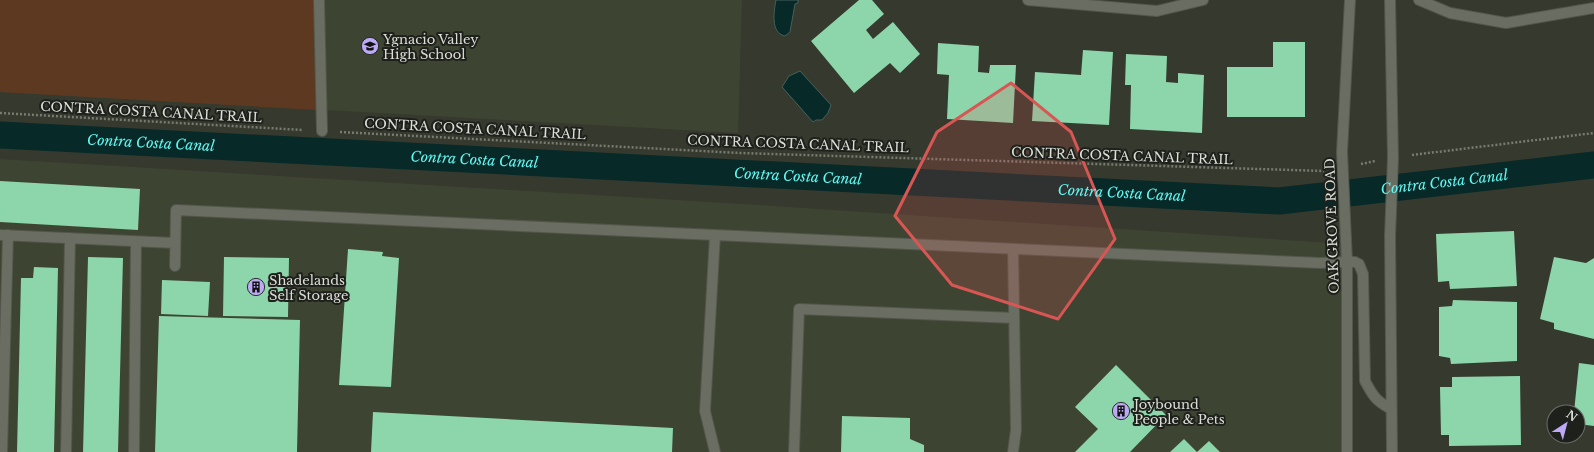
<svg xmlns="http://www.w3.org/2000/svg" width="1594" height="452" font-family="'Libre Baskerville',serif">
<rect width="100%" height="100%" fill="#36392e"/>
<path fill="#3e4432" d="M0,0h742l-4,133 -738,-41z
M0,159l758,46 588,39 -2,208h-1344z"/>
<path fill="#5d3921" d="M0,0h315l2,110 -317,-18z"/>
<path fill="#072928" stroke="#47605c" d="M776,0h22v3l-3,1 -5,28 -5,4c-15,-3 -11,-25 -9,-36z
M800,71l31,34 -3,8 -6,7h-6l-3,2 -31,-35 7,-11z"/>
<g fill="none" stroke-linecap="round" stroke-linejoin="round">
<path stroke="#072928" stroke-width="27" id="s1" d="M0,135l1279,66 315,-36"/>
</g>
<path fill="#8dd5aa" d="M859,0h13l12,14 -18,16 7,9 20,-17 27,32 -20,19 -10,-10 -36,30 -43,-52z
M1273,42h32v75h-78v-50h46z
M938,43l41,3 -1,26 11,1 1,-8h26l-3,58 -66,-4 2,-44 -12,-1z
M1083,50l30,2 -4,73 -77,-4 3,-49 46,3z
M1126,54l41,2 -1,26 12,1v-10l26,2 -2,58 -72,-4 1,-44h-6z
M0,181l140,8 -2,41 -138,-8z
M1514,231l3,55 -67,3 -1,-8 -11,1 -2,-48z
M348,249l35,3 -1,4 17,2 -8,129 -52,-2z
M88,257l35,1 -5,194h-35z
M224,257l65,1 -1,59 -65,-1z
M1554,257l32,6 8,-5v81l-40,-10v-6l-14,-4z
M34,267l24,1 -4,184h-37l4,-174h12z
M162,280l48,2 -2,34 -47,-2z
M1453,300l64,2v59l-66,3 -1,-6 -11,-2v-49l13,-1z
M159,316l141,4 -3,132h-142z
M1579,363l15,2v61l-16,-2v-12h-4z
M1116,365l50,50 -36,37h-55l23,-23 -23,-22z
M1520,376l1,69 -72,1v-11h-8l-1,-48h12v-10z
M373,412l300,16 -1,24h-301z
M842,416l68,2v21l14,6v7h-83z
M1184,439l13,13 12,-11 11,11h-50z"/>
<g fill="none" stroke-linecap="round" stroke-linejoin="round">
<defs>
<path id="service" d="M319,0l3,131
M1419,0l31,13 56,10 88,-15
M0,235l175,8
M1013,249l3,181 -3,22
M175,266l1,-56 1144,53 27,-1
M2,452l6,-217
M66,452l4,-214
M134,452l2,-210
M715,452l-10,-41 10,-176
M794,452l5,-143 215,9"/>
<path id="minor" d="M1028,0l129,11 46,-11"/>
<path id="secondary" d="M1390,0l3,158 -3,78 2,216
M1347,262h8l4,2 4,10 2,107c8,15 11,20 26,28
M1347,452v-190l-5,-110 8,-152"/>
</defs>
<use href="#service" stroke="#52564c" stroke-width="12"/>
<use href="#minor" stroke="#52564c" stroke-width="12"/>
<use href="#secondary" stroke="#52564c" stroke-width="12"/>
<path stroke="#787b71" stroke-width="2.5" stroke-dasharray="2 2" stroke-linecap="butt" d="M0,113l303,17
M340,132l400,21 584,18
M1412,155l182,-22
M1361,164l14,-3"/>
<use href="#service" stroke="#6a6e62" stroke-width="10"/>
<use href="#minor" stroke="#6a6e62" stroke-width="10"/>
<use href="#secondary" stroke="#6a6e62" stroke-width="10"/>
</g>
<path fill="#d85654" fill-opacity="0.2" stroke="#d85654" stroke-width="3" stroke-linejoin="round" d="M1011,83l60,49 44,107 -57,80 -106,-34 -57,-69 42,-84z"/>
<defs>
<symbol id="school-disc" viewBox="-11 -11 22 22"><circle r="9.5" fill="#bcaaf5" stroke="#1e201b"/><path d="M0-5L7-2L0 1L-7-2ZM-4 1L0 2.5L4 1V4Q0 6-4 4Z" fill="#111"/></symbol>
<symbol id="building-disc" viewBox="-11 -11 22 22"><circle r="9.5" fill="#bcaaf5" stroke="#1e201b"/><path d="M-4-6H4V6H1V3H-1V6H-4ZM-2.5-4.3h1.7v1.8h-1.7ZM.8-4.3h1.7v1.8H.8ZM-2.5-1h1.7V.8h-1.7ZM.8-1h1.7V.8H.8Z" fill="#111"/></symbol>
</defs>
<g fill-rule="evenodd">
<use href="#school-disc" x="360" y="36" width="20" height="20"/>
<use href="#building-disc" x="246" y="277" width="20" height="20"/>
<use href="#building-disc" x="1111" y="401" width="20" height="20"/>
</g>
<g text-anchor="middle" dominant-baseline="central" stroke-width="4" stroke-linejoin="round" paint-order="stroke">
<g font-size="13" fill="#dcdfd7" stroke="#1e201b" text-anchor="start">
<text x="383" y="39">Ygnacio Valley<tspan x="383" dy="15">High School</tspan></text>
<text x="269" y="280">Shadelands<tspan x="269" dy="15">Self Storage</tspan></text>
<text x="1134" y="404">Joybound<tspan x="1134" dy="15">People &amp; Pets</tspan></text>
</g>
<g font-size="13" fill="#dcdfd7" stroke="#1e201b">
<text transform="translate(151 112) rotate(3)">CONTRA COSTA CANAL TRAIL</text>
<text transform="translate(475 129) rotate(3)">CONTRA COSTA CANAL TRAIL</text>
<text transform="translate(798 144) rotate(2)">CONTRA COSTA CANAL TRAIL</text>
<text transform="translate(1122 156) rotate(2)">CONTRA COSTA CANAL TRAIL</text>
<text transform="translate(1332 226) rotate(-92)">OAK GROVE ROAD</text>
</g>
<g font-size="14" font-style="italic" fill="#63f7f1" stroke="#1e201b">
<text stroke="none"><textPath href="#s1" startOffset="151">Contra Costa Canal</textPath></text>
<text stroke="none"><textPath href="#s1" startOffset="475">Contra Costa Canal</textPath></text>
<text stroke="none"><textPath href="#s1" startOffset="799">Contra Costa Canal</textPath></text>
<text stroke="none"><textPath href="#s1" startOffset="1447">Contra Costa Canal</textPath></text>
<text stroke="none"><textPath href="#s1" startOffset="1123">Contra Costa Canal</textPath></text>
</g>
</g>
<g transform="translate(1566 424) rotate(36)"><circle r="19" fill="#1e201b" stroke="#6a6c66"/>
<path d="M0-3L7 15L0 10L-7 15Z" fill="#bcaaf5"/>
<text y="-6" font-size="11" font-weight="bold" text-anchor="middle" fill="#dcdfd7">N</text>
</g>
</svg>
